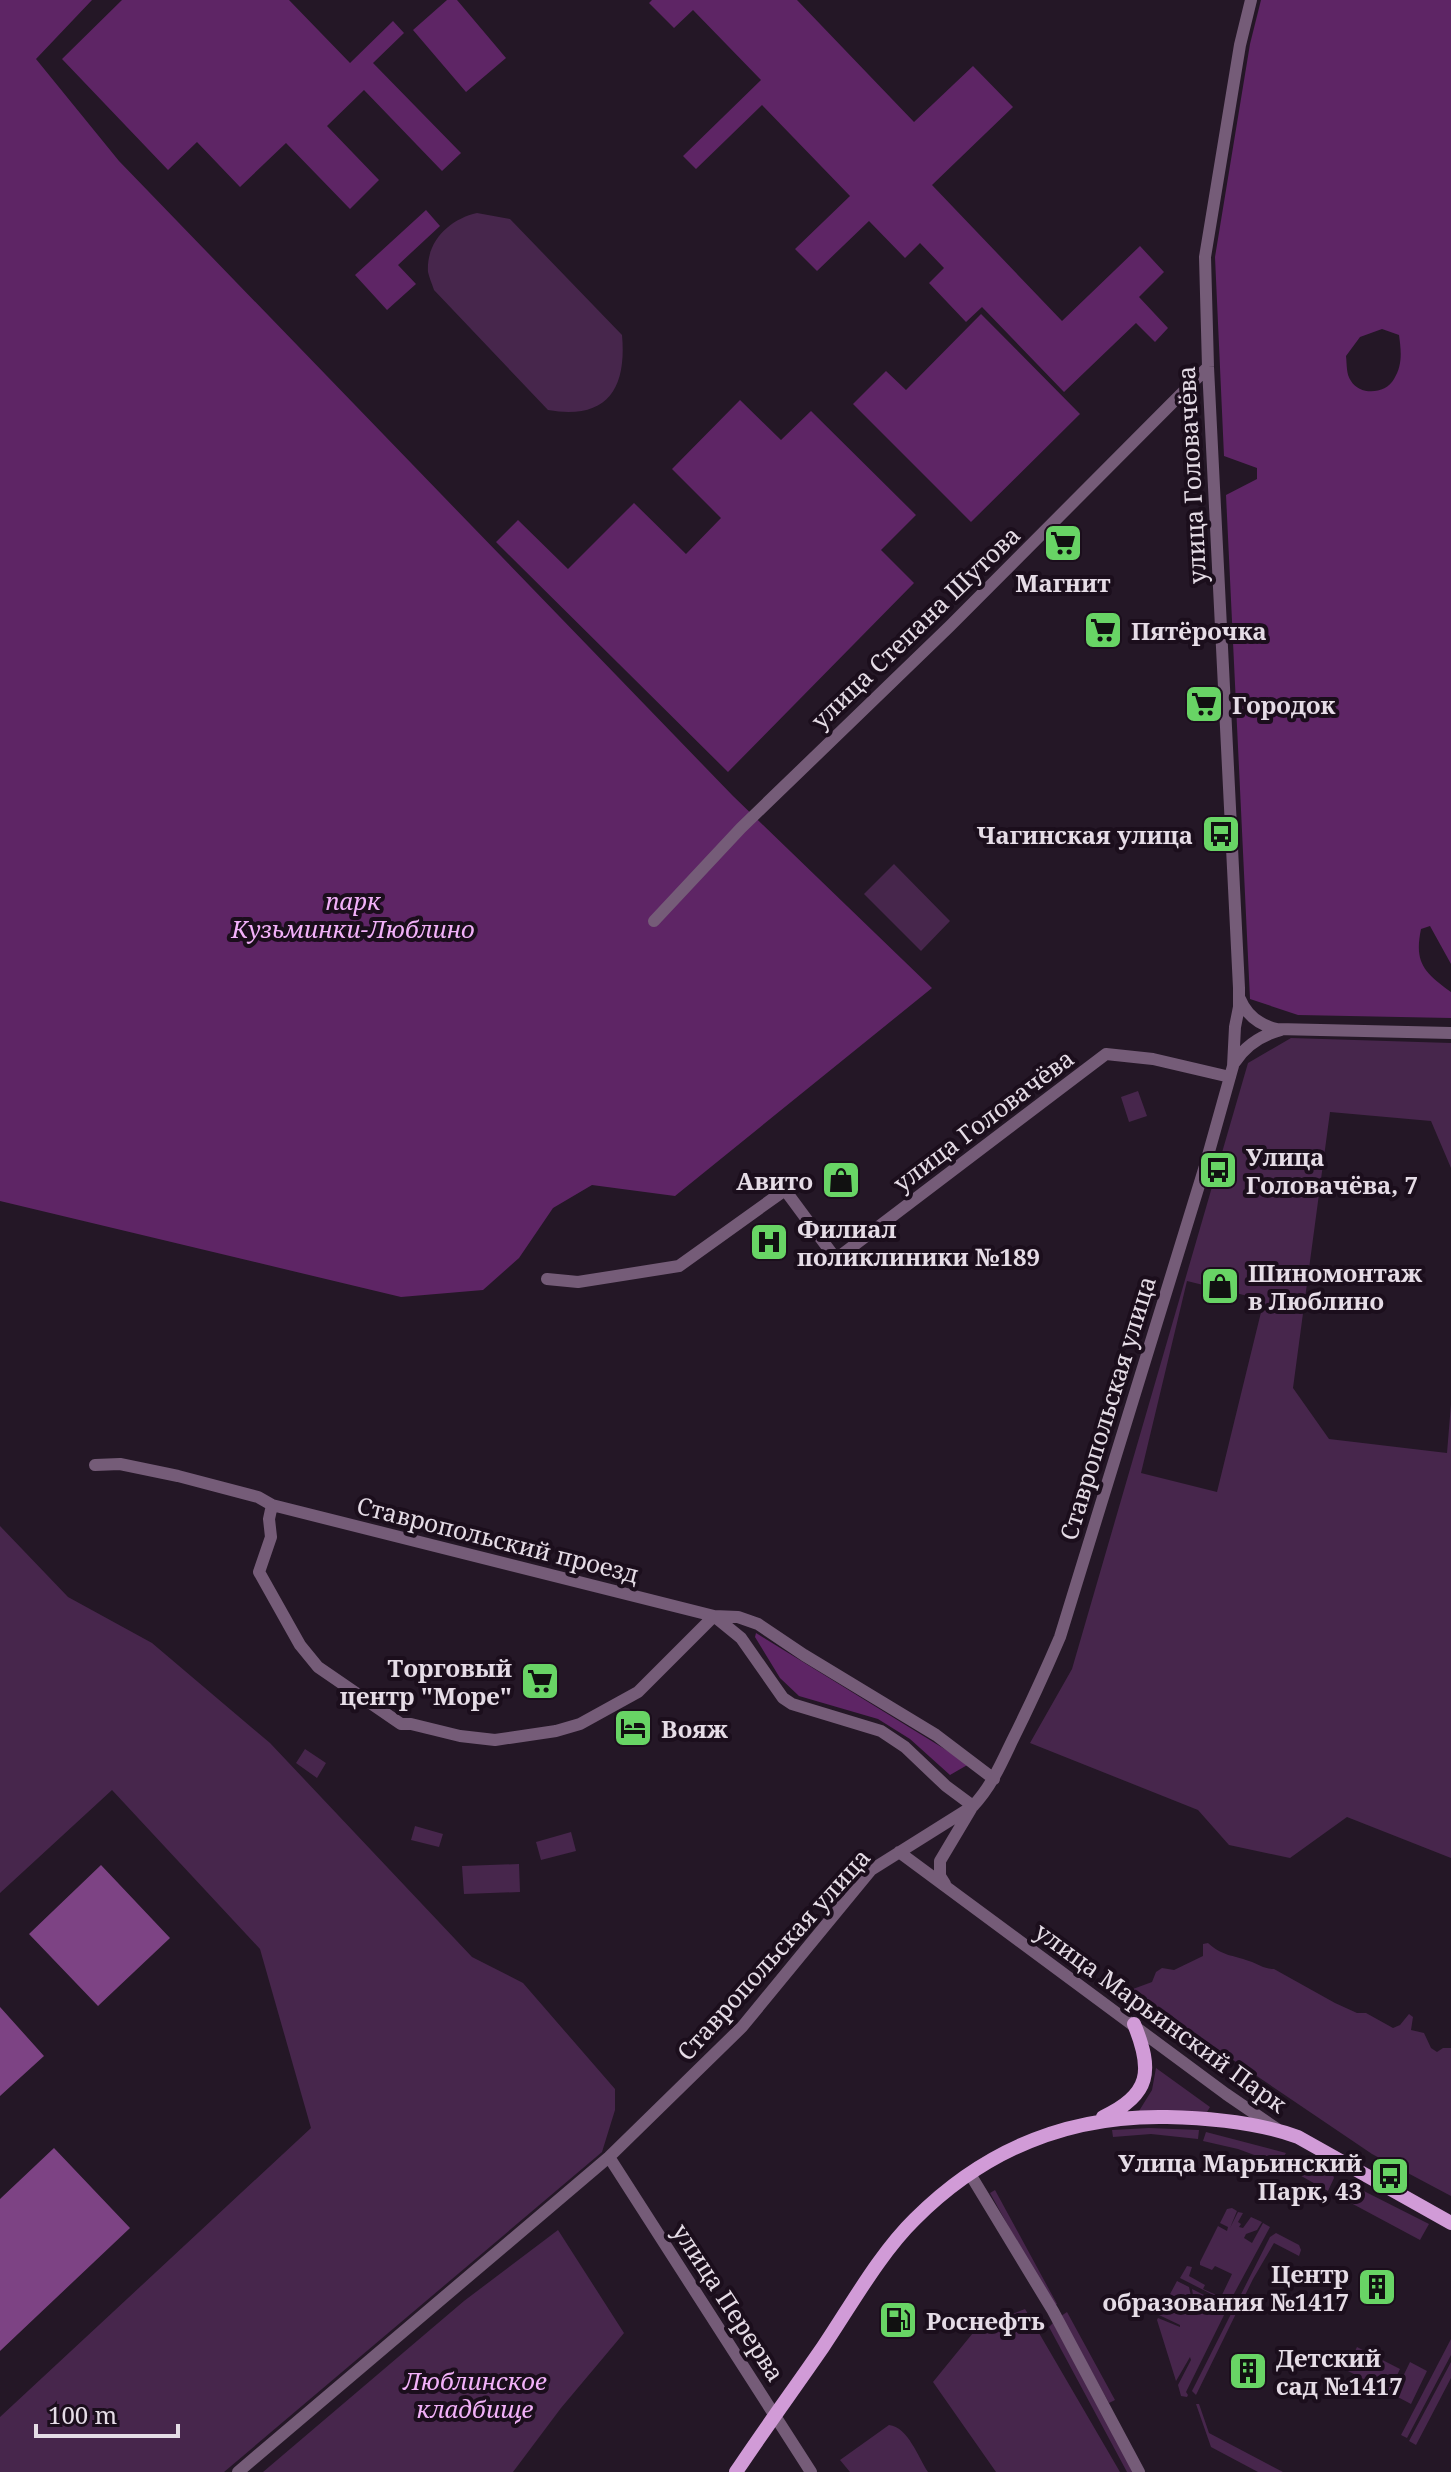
<svg xmlns="http://www.w3.org/2000/svg" width="1451" height="2472" font-family="'Noto Serif',serif">
<rect width="100%" height="100%" fill="#241726"/>
<path fill="#47264c" fill-rule="evenodd" d="M477,213l33,6 112,116c5,55 -16,85 -74,75l-114,-120c-2,-6 -5,-13 -6,-18 -2,-31 22,-53 49,-59z
M894,864l56,57 -29,30 -57,-57z
M1291,1038l160,5v125l-20,-47 -101,-9 -37,276 36,51 118,14 4,-49v454l-104,-41 -57,41 -61,-13 -31,-35 -168,-67 42,-74 176,-606zM1187,1281l77,19 -47,192 -76,-19z
M1138,1091l9,25 -18,6 -8,-25z
M0,1526l68,71 84,46 118,100 202,214 51,26 92,106v21l-13,42 -378,320h-224v-55l311,-289 -51,-179 -148,-159 -112,103z
M305,1749l21,14 -9,15 -21,-15z
M415,1826l28,8 -4,13 -28,-7z
M571,1832l5,19 -35,9 -5,-18z
M519,1864l1,28 -56,2 -2,-28z
M1208,1943c14,13 25,12 41,18 9,3 15,8 25,8l61,34 22,10h9l27,15 7,-3 9,-11 4,3 -2,13 13,3 7,15 6,4 6,-4h8v148l-79,-42 -198,-134 -41,-31 19,-7 4,-10 6,-4 12,2 29,-14v-12z
M1156,2068l54,39 -3,5 -68,-1 13,-21z
M1149,2128l50,2 -1,9 -47,-5 -38,3 -1,-7z
M1206,2132l80,21 -7,11 -41,-15 -35,-8z
M1293,2156l40,19 1,3 -6,13 -41,-23z
M1346,2182l83,42 -9,16 -84,-45 6,-11z
M995,2190l62,114 -4,3 -63,-114z
M1232,2208l5,3 -7,17 8,-16 5,1 -5,9 3,2 -2,3 4,1 8,-11 11,5 -5,8 -11,4 -2,4 8,5 11,-20 7,4 -41,76 -49,-25 7,-12 5,1 -3,9 16,9 -2,4 18,8 11,-23 -17,-8 -3,4 -12,-5v-3l18,-36 9,5 1,-4 -8,-4 7,-14z
M558,2230l66,103 -63,75 -48,64h-250l201,-171z
M1276,2233l23,12 2,5 -2,6 -25,-13 -21,36 -57,116 -4,-4 78,-154z
M1177,2281l12,6 3,14h2l-2,-12 24,12 -3,10h2l5,-8 8,4 -42,85 2,3 -1,2 -6,-1 -3,-11 13,-25 -1,-3 -14,24 -19,-61 1,-2 22,9v-2l-21,-10 6,-11 8,4 2,-4 3,1 1,-3 -10,-6z
M1025,2309l95,163h-124l-63,-90 44,-54z
M1067,2312l48,88 -6,3 -48,-87z
M1053,2323l81,149h-7l-78,-145z
M1451,2339v16l-44,83 -6,-3z
M1357,2347l43,22 -11,23 -43,-22z
M1410,2362l17,9 -16,33 -17,-9z
M1451,2362v16l-35,67 -7,-4z
M1196,2404h3l10,29 74,39h-25l-47,-25z
M889,2425c19,2 29,32 39,47h-78l-10,-12z"/>
<path fill="#5e2565" fill-rule="evenodd" d="M0,0h92l-56,59 83,102 614,635 199,192 -257,208 -83,-11 -39,23 -34,50 -36,32 -82,7 -401,-96z
M122,0h167l61,63 43,-42 11,12 -31,30 88,90 -19,18 -78,-81 -37,36 52,54 -29,29 -64,-66 -46,44 -43,-45 -29,28 -106,-111z
M447,0h10l49,58 -40,34 -53,-62z
M652,0h145l117,122 59,-56 40,41 -81,78 130,136 78,-75 24,26 -25,25 29,31 -13,14 -19,-19 -72,69 -82,-85 -16,15 -37,-39 15,-15 -24,-25 -15,15 -36,-37 -52,50 -22,-22 55,-53 -88,-91 -66,64 -13,-13 78,-76 -68,-70 -19,18 -25,-25z
M1261,0h190v964l-21,-38 -9,3c-7,34 3,43 30,63v26l-153,-3 -48,-16 -24,-504 31,-16v-11l-33,-12 -9,-199 35,-213zM1382,329l17,6c2,15 4,30 -5,44 -8,15 -34,17 -43,2 -5,-7 -4,-16 -5,-25l14,-19z
M426,210l14,16 -42,39 18,19 -29,26 -32,-35z
M981,314l99,100 -109,108 -118,-118 33,-33 20,19z
M740,400l41,40 30,-29 105,104 -35,35 33,33 -186,189 -232,-230 22,-22 50,49 66,-66 52,51 35,-36 -49,-49z
M756,1633l213,131 -19,11 -40,-36 -32,-20 -79,-23 -19,-18 -25,-41z"/>
<path fill="#7d4384" d="M101,1865l69,73 -72,68 -69,-72z
M0,2007l44,49 -44,40z
M54,2148l76,80 -130,123v-152z"/>
<g fill="none" stroke-linecap="round" stroke-linejoin="round">
<path stroke="#755c78" stroke-width="12" d="M654,921l87,-93 209,-202 258,-259
M1240,999c7,17 19,26 37,30l174,4
M1235,1062c11,-17 27,-27 46,-32
M547,1279l31,3 101,-16 106,-76 51,69 270,-205 47,5 77,18
M95,1465l25,-1 58,12 80,21 14,8 442,111 24,1 20,7 46,31 132,80 58,44
M272,1505l-3,14 2,18 -12,35 41,73 18,22 83,57h10l49,12 35,4 61,-9 24,-7 58,-32 76,-76
M714,1616l27,22 42,60 9,6 89,27 24,16 41,39 27,20
M899,1852l327,242 51,35
M945,1884l-5,-8v-15l31,-52
M609,2157l202,315
M970,2174l83,137 86,161
M238,2472l371,-315 133,-130 129,-157 102,-64c18,-19 28,-42 39,-65 17,-34 33,-69 48,-104l145,-471 28,-100 2,-39 4,-20v-19l-31,-621 -3,-110 35,-212 11,-45"/>
<path stroke="#d19bd7" stroke-width="14" d="M1103,2117c48,-22 50,-47 31,-93
M736,2472c28,-42 58,-83 87,-125 27,-40 57,-94 92,-128 69,-69 154,-104 252,-102 43,1 90,5 131,20l153,86"/>
</g>
<defs>
<symbol id="supermarket-square" viewBox="-11 -11 22 22"><rect x="-9" y="-9" width="18" height="18" rx="4" fill="#68d465" stroke="#1b0e1c"/><path d="M-6-5.5h2.5l.6 2H6L4.5 2H-2.5L-4.4-4H-6ZM-1.5 3.2a1.3 1.3 0 1 0 .1 0ZM3 3.2a1.3 1.3 0 1 0 .1 0Z" fill="#111"/></symbol>
<symbol id="bus-square" viewBox="-11 -11 22 22"><rect x="-9" y="-9" width="18" height="18" rx="4" fill="#68d465" stroke="#1b0e1c"/><path d="M-5-6H5V4H4V6H2V4H-2V6H-4V4H-5ZM-3.5-4V0h7V-4ZM-3.5 1.2v1.5H-2V1.2ZM2 1.2v1.5H3.5V1.2Z" fill="#111"/></symbol>
<symbol id="shop-square" viewBox="-11 -11 22 22"><rect x="-9" y="-9" width="18" height="18" rx="4" fill="#68d465" stroke="#1b0e1c"/><path d="M-5-2.5h2.3a2.7 3.5 0 0 1 5.4 0H5L5.5 6h-11ZM-1.5-2.5h3a1.5 2.3 0 0 0-3 0Z" fill="#111"/></symbol>
<symbol id="hospital-square" viewBox="-11 -11 22 22"><rect x="-9" y="-9" width="18" height="18" rx="4" fill="#68d465" stroke="#1b0e1c"/><path d="M-5-5h3v3.5h4V-5h3V5h-3V1.5h-4V5h-3Z" fill="#111"/></symbol>
<symbol id="hotel-square" viewBox="-11 -11 22 22"><rect x="-9" y="-9" width="18" height="18" rx="4" fill="#68d465" stroke="#1b0e1c"/><path d="M-6-4.5h1.5V1H6V5H4.5V3h-9V5H-6ZM-4 0a1.8 1.8 0 1 1 3.6 0ZM.5 0V-2.5h3Q6-2.5 6 0Z" fill="#111"/></symbol>
<symbol id="building-square" viewBox="-11 -11 22 22"><rect x="-9" y="-9" width="18" height="18" rx="4" fill="#68d465" stroke="#1b0e1c"/><path d="M-4-6H4V6H1V3H-1V6H-4ZM-2.5-4.3h1.7v1.8h-1.7ZM.8-4.3h1.7v1.8H.8ZM-2.5-1h1.7V.8h-1.7ZM.8-1h1.7V.8H.8Z" fill="#111"/></symbol>
<symbol id="fuel-square" viewBox="-11 -11 22 22"><rect x="-9" y="-9" width="18" height="18" rx="4" fill="#68d465" stroke="#1b0e1c"/><path d="M-5.5-6h7V0h2V4h1.3V-2.5L3-4.5l.8-.8L6-3V5H2.5V1h-1V6h-7ZM-4.2-4.7v3.2H.2V-4.7Z" fill="#111"/></symbol>
</defs>
<g fill-rule="evenodd">
<use href="#supermarket-square" x="1041" y="521" width="44" height="44"/>
<use href="#supermarket-square" x="1081" y="608" width="44" height="44"/>
<use href="#supermarket-square" x="1182" y="682" width="44" height="44"/>
<use href="#bus-square" x="1199" y="812" width="44" height="44"/>
<use href="#bus-square" x="1196" y="1148" width="44" height="44"/>
<use href="#shop-square" x="819" y="1158" width="44" height="44"/>
<use href="#hospital-square" x="747" y="1220" width="44" height="44"/>
<use href="#shop-square" x="1198" y="1264" width="44" height="44"/>
<use href="#supermarket-square" x="518" y="1659" width="44" height="44"/>
<use href="#hotel-square" x="611" y="1706" width="44" height="44"/>
<use href="#bus-square" x="1368" y="2154" width="44" height="44"/>
<use href="#building-square" x="1355" y="2265" width="44" height="44"/>
<use href="#fuel-square" x="876" y="2298" width="44" height="44"/>
<use href="#building-square" x="1226" y="2349" width="44" height="44"/>
</g>
<g text-anchor="middle" dominant-baseline="central" stroke-width="8" stroke-linejoin="round" paint-order="stroke">
<g font-size="24" fill="#e5dce6" stroke="#1b0e1c">
<text transform="translate(1191 475) rotate(-93)">улица Головачёва</text>
<text transform="translate(915 627) rotate(-44)">улица Степана Шутова</text>
<text transform="translate(983 1120) rotate(-37)">улица Головачёва</text>
<text transform="translate(1107 1408) rotate(-73)">Ставропольская улица</text>
<text transform="translate(498 1539) rotate(14)">Ставропольский проезд</text>
<text transform="translate(773 1954) rotate(-48)">Ставропольская улица</text>
<text transform="translate(1161 2017) rotate(36)">улица Марьинский Парк</text>
<text transform="translate(729 2302) rotate(57)">улица Перерва</text>
</g>
<g font-size="24" font-weight="bold" fill="#e5dce6" stroke="#1b0e1c" text-anchor="start">
<text x="1063" y="582" text-anchor="middle">Магнит</text>
<text x="1131" y="630">Пятёрочка</text>
<text x="1232" y="704">Городок</text>
<text x="1193" y="834" text-anchor="end">Чагинская улица</text>
<text x="1246" y="1156">Улица<tspan x="1246" dy="28">Головачёва, 7</tspan></text>
<text x="813" y="1180" text-anchor="end">Авито</text>
<text x="797" y="1228">Филиал<tspan x="797" dy="28">поликлиники №189</tspan></text>
<text x="1248" y="1272">Шиномонтаж<tspan x="1248" dy="28">в Люблино</tspan></text>
<text x="512" y="1667" text-anchor="end">Торговый<tspan x="512" dy="28">центр "Море"</tspan></text>
<text x="661" y="1728">Вояж</text>
<text x="1362" y="2162" text-anchor="end">Улица Марьинский<tspan x="1362" dy="28">Парк, 43</tspan></text>
<text x="1349" y="2273" text-anchor="end">Центр<tspan x="1349" dy="28">образования №1417</tspan></text>
<text x="926" y="2320">Роснефть</text>
<text x="1276" y="2357">Детский<tspan x="1276" dy="28">сад №1417</tspan></text>
</g>
<g font-size="24" font-style="italic" fill="#f2b1f9" stroke="#1b0e1c">
<text x="353" y="900">парк<tspan x="353" dy="28">Кузьминки-Люблино</tspan></text>
<text x="475" y="2380">Люблинское<tspan x="475" dy="28">кладбище</tspan></text>
</g>
</g>
<path d="M36 2424v12h142v-12" fill="none" stroke="#e5dce6" stroke-width="4"/>
<text x="48" y="2424" font-size="24" fill="#e5dce6" stroke="#1b0e1c" stroke-width="6" paint-order="stroke">100 m</text>
</svg>
